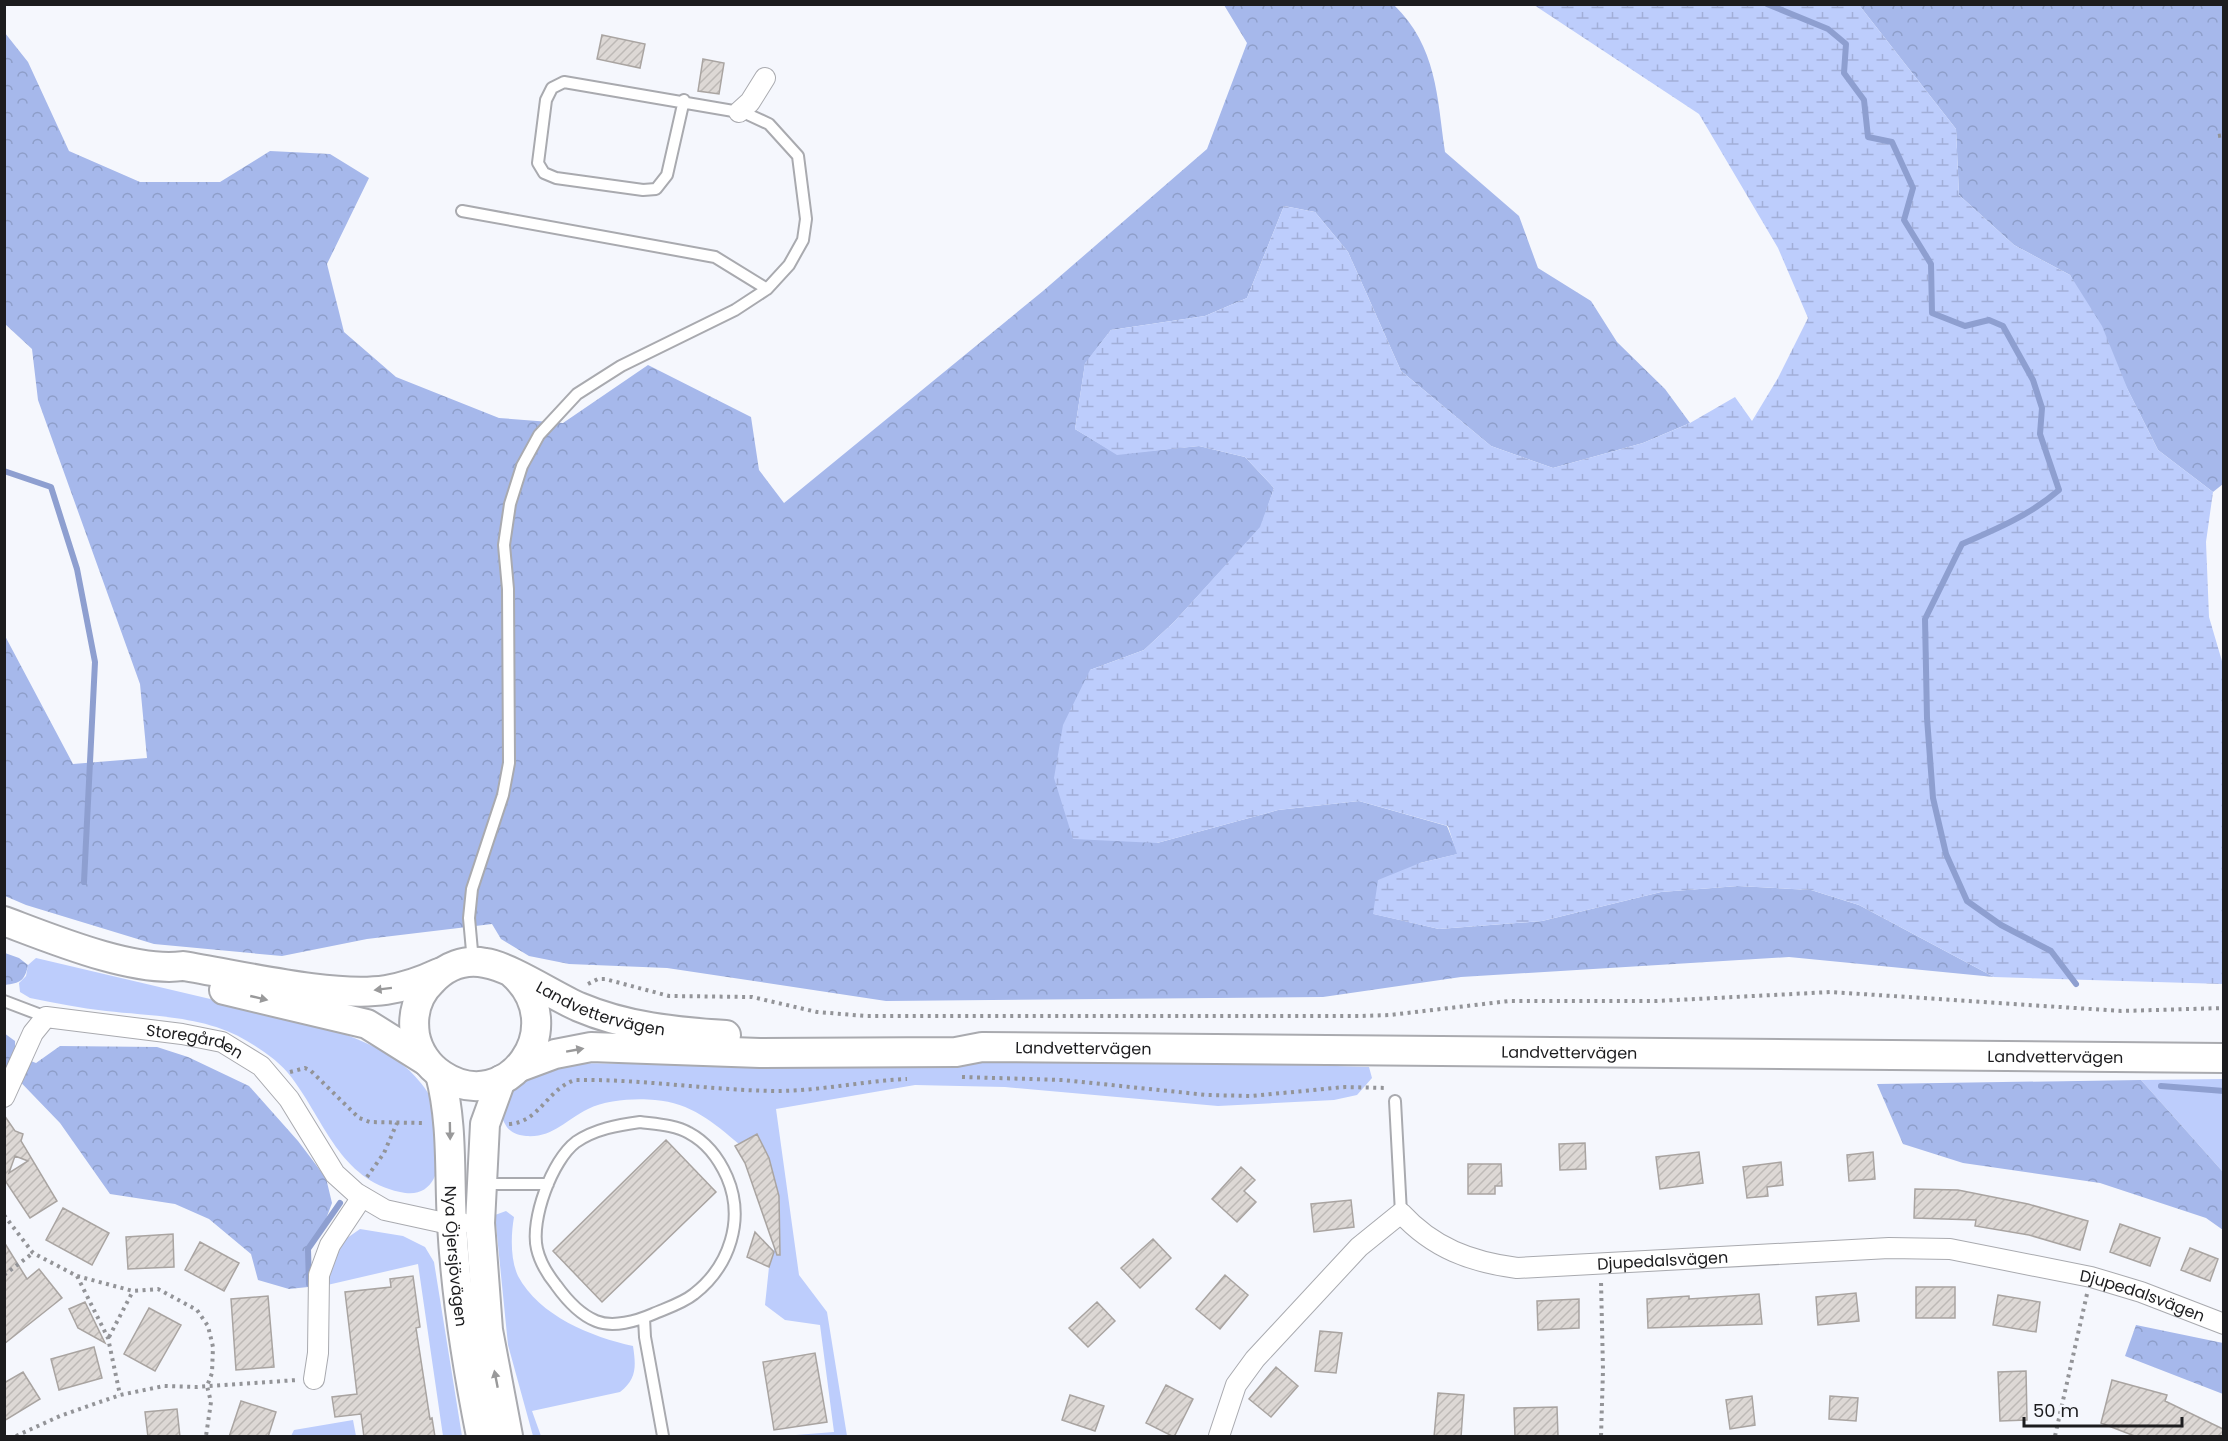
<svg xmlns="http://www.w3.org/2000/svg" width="2228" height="1441" font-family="Poppins,sans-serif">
<defs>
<pattern id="forest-crowns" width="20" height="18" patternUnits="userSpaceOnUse" patternTransform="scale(1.5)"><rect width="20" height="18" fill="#a6b8eb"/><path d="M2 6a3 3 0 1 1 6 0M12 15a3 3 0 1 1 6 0" fill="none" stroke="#8e9ec9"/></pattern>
<pattern id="wetland-marsh" width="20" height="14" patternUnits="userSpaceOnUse" patternTransform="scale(1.5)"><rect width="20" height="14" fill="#bdcdfc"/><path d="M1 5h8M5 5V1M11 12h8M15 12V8" fill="none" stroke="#a2afd8"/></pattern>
<pattern id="building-hatch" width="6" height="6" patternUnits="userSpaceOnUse" patternTransform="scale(1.5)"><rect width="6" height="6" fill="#ddd8d5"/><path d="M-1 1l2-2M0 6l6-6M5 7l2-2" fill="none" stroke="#bdb9b6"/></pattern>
</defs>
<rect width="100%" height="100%" fill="#f5f7fd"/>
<path fill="#bdcdfc" d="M36,958l276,65c34,11 70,23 97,47 7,7 19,20 22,29 12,28 20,105 -31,93 -60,-13 -75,-70 -108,-114 -12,-16 -28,-27 -45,-37 -40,-25 -96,-25 -141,-30 -26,-3 -51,-8 -76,-13l-10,-6 -1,-9 7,-7 2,-11z
M1102,1059l267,8 3,11 -15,17 -23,5 -116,6 -213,-19 -90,-2 -139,24 23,166 28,37 20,124h-64l51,-4 -14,-107 -35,-5 -20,-15 4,-38 11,-38 -1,-33 -10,-38 -12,-24 -18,10c-26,-22 -48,-41 -84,-44 -20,-2 -49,0 -67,9 -23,11 -35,29 -62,27 -18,-2 -20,-9 -27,-25l9,-23 49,-25 113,1z
M2223,1079v93l-82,-92z
M506,1211l8,6c-3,17 -4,42 4,59 21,40 74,61 115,70 3,20 4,33 -13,46l-88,19 9,25h-8l-25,-91 -13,-130z
M360,1229l43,7 22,11 9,15 28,174h-19l-25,-172 -95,22 17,-43z
M353,1420l3,16h-65l3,-6z"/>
<path fill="url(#forest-crowns)" d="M1224,5h170c43,42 43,91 51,147l74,64 19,52 53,33 26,41 48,47 25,34 -47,20 -90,25 -62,-22 -90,-75 -53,-119 -33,-40 -31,-6 -37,92 -42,18 -94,14 -26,34 -10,65 42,25 82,-8 46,11 29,31 -13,39 -87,95 -30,28 -54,20 67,173 121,-33 81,-9 88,25 11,28 -38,9 -46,51 65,15 103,-8 119,-29 77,-6 73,4 48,15 135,72 -205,-20 -328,20 -138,20 -437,4 -219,-33 -98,-4 -40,-8 -28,-17 -9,-15 -125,15 -85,17 -128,-12 -128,-39 -21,-9 -1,-262 69,130 74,-6 -7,-74 -102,-284 -6,-51 -27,-25v-291l23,29 41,89 71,31h80l50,-31 60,3 39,24 -42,86 17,68 52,45 103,41 64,5 85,-58 103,52 8,53 25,33 259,-212 164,-142 40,-106z
M1859,5h364v479l-10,8 -55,-42 -88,-175 -56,-30 -55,-50 -3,-66z
M5,953l14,5 9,7c-3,16 -8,18 -23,20z
M4,1033l11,8v14l21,8 24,-17 97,1 31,10 61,29 49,55 28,37 6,25 -6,16 -19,30 1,38 -19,2 -31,-9 -7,-26 -42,-35 -34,-15 -65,-10 -50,-71 -55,-57z
M2141,1080l82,92v58l-17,-12 -106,-35 -137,-20 -60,-19 -26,-60z
M2136,1325l87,18v51l-98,-38z"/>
<path fill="url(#wetland-marsh)" d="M1534,5h325l97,124 3,66 55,50 56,30 32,51 26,64 30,60 55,42 -7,50 3,75 15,51 -1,316 -229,-7 -135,-72 -48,-15 -73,-4 -77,6 -119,29 -103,8 -66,-15 5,-34 42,-17 37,-9 -9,-28 -89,-25 -81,9 -121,33 -84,-4 -19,-61 9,-53 27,-55 54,-20 30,-28 86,-95 14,-39 -29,-31 -46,-11 -82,9 -42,-26 10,-66 26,-33 94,-14 42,-18 37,-92 31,6 33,40 53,119 90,75 62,22 90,-25 47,-20 45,-26 17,24 26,-43 30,-60 -30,-70 -79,-134z"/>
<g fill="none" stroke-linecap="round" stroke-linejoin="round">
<path stroke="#8e9fd0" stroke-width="6" d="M1767,4l61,25 18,15 -2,29 20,27 4,37 24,5 21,46 -9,32 27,44 1,49 33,13 24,-6 14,6 30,54 9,28 -2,26 19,56c-29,25 -62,39 -97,54l-37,75 2,99 6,80 13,56 21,47 34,24 50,26 25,33
M4,471l47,16 26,82 18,93 -11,220
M2161,1086l63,5
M309,1284l-1,-35 32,-46"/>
</g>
<path fill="url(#building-hatch)" stroke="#a9a4a1" stroke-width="1.5" fill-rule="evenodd" d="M602,35l43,9 -5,24 -43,-9z
M703,59l21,4 -5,31 -21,-3z
M4,1115l11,16 8,3 -2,7 36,60 -27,17 -26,-39zM15,1156l13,5 -19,12z
M757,1134l12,24 10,38 1,59h-3l-32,-92 -10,-17z
M666,1140l50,52 -114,110 -49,-51z
M1585,1143l1,26 -26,1 -1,-26z
M1699,1152l4,31 -43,6 -4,-32z
M1873,1152l2,27 -26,2 -2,-26z
M1781,1162l2,23 -16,2 1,9 -21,2 -4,-31z
M1468,1164h33l1,22h-7v8h-27z
M1241,1167l14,13 -11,11 12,11 -19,20 -25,-23z
M1915,1189l43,1 70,14 60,17 -8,29 -51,-15 -54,-9 1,-6 -62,-2z
M1351,1200l3,27 -40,5 -3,-28z
M63,1208l46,25 -17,32 -46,-25z
M2120,1224l40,14 -10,28 -40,-14z
M755,1232l19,20 -5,15 -22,-10z
M173,1234l1,33 -46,2 -2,-32z
M1153,1239l18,19 -31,30 -19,-20z
M4,1242l23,37 12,-10 23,29 -58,46z
M200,1242l39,21 -15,28 -39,-21z
M2190,1248l28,11 -8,22 -29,-11z
M1225,1275l23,20 -28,34 -24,-20z
M413,1276l7,51 -4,1 14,91 2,-1 3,19h-71l-3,-23 -26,3 -3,-20 25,-3 -12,-102 46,-5 -1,-8z
M1916,1287h39v31h-39z
M1856,1293l3,28 -41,4 -2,-28z
M1759,1294l3,30 -114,4 -1,-29 42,-3v3z
M1998,1295l42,7 -4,30 -43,-7z
M268,1296l6,71 -38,3 -5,-71z
M1579,1299v29l-41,2 -1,-29z
M85,1302l20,41 -27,-15 -9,-19z
M1097,1302l18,19 -27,26 -19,-19z
M149,1308l32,17 -26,46 -31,-17z
M1320,1331l22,2 -6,40 -21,-2z
M94,1347l8,31 -43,12 -8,-31z
M815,1353l12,69 -53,8 -11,-68z
M1276,1367l22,19 -27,31 -22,-18z
M2026,1371l1,49 -27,1 -2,-49z
M23,1372l17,27 -36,22v-38z
M2112,1380l55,15 -2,6 58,28v8h-86l-36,-14z
M1166,1385l27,14 -19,38 -28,-14z
M1438,1393l26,2 -3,42h-27z
M1070,1395l34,11 -9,25 -33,-11z
M1752,1396l3,29 -25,4 -4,-29z
M1830,1396l28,2 -2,23 -27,-2z
M241,1401l35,11 -8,25h-39z
M1557,1407l1,29 -43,1 -1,-29z
M177,1409l3,28h-32l-3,-25z"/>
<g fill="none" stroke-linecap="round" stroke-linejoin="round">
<defs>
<path id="lane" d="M462,211l253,46 52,32
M473,962l-4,-44 3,-29 31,-94 6,-32 -1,-174 -4,-44 6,-41 12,-38 17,-31 38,-41 44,-28 114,-56 32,-21 22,-24 14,-25 3,-21 -8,-63 -29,-32 -24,-11 -181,-31 -12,6 -6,12 -8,63 6,10 12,5 87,12 13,-1 11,-14 17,-75
M4,1001l42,16
M1395,1101l6,112
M640,1122c15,2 36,3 49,11 17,9 30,26 38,44 18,42 3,89 -33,117 -11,9 -27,14 -41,20 -16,7 -40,14 -57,7 -15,-6 -30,-22 -40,-36 -8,-10 -16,-23 -19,-36 -7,-29 15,-89 39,-107 19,-13 42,-17 64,-20z
M484,1184h64
M644,1318l1,19 18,99"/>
<g id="street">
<path d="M739,112l11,-10 15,-24"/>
<path id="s1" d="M4,1097l29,-64 13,-16 136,17 40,8 39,24 28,33 46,75 21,19 29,17 55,12 22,1"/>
<path d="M314,1379l4,-26 1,-78 11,-30 32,-48"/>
<path id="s2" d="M1219,1436l17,-51 19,-26 104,-112 42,-34c32,35 70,49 116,55l372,-20 61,1 141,28 50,15 83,32"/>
</g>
<g id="secondary">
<path d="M4,921c48,18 130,52 179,45 57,9 149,32 203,24 19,-3 36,-9 53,-17"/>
<path id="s3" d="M512,973c61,53 -5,145 -70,102 -14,-9 -24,-24 -27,-40 -3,-20 2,-40 17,-54 14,-15 33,-22 53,-18 24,3 69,33 94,44 47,20 97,25 147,28"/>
<path d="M224,990l143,34 59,37"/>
<path id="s4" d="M520,1067l35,-13 36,-7 169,6 196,-1 26,-5 1242,11"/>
<path id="s5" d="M440,1074c13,50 9,99 12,150 4,72 15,142 29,212"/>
<path d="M501,1080l-16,44 -5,99 8,107 20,106"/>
</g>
</defs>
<use href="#lane" stroke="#a9aaaf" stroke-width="14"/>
<use href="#street" stroke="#a9aaaf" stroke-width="22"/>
<use href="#secondary" stroke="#a9aaaf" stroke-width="32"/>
<path stroke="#939498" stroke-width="4" stroke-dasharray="3 4.5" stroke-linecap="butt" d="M2218,136l6,-1
M588,984l10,-5h7l64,17 83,1 65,15 48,4h494l31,-1 119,-14h148l174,-9 290,19 103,-3
M290,1072l15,-4 6,3 48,47 11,4 54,1
M962,1077l101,3 144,15 44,1 94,-9 43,1
M509,1124c31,-2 38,-35 66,-44 67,-1 133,10 200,11 45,0 88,-10 132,-12
M367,1177l17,-24 13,-30
M4,1215l29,38 44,23 56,15 25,-2 39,21 11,16 5,21 -1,26 -5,13 4,16 -5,34
M4,1275l29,-22
M77,1276l31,62 12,57
M109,1337l24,-46
M16,1436l44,-20 60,-21 44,-9 32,1 101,-7
M1601,1436l2,-66 -2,-89
M2055,1436l32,-142"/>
<use href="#lane" stroke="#fff" stroke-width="10"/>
<use href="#street" stroke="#fff" stroke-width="20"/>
<use href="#secondary" stroke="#fff" stroke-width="28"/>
</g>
<defs><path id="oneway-solid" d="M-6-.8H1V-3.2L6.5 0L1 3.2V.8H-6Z" transform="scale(1.5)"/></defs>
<g fill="#99999a">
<use href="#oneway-solid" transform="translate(383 989) rotate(173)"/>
<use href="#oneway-solid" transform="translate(259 998) rotate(13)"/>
<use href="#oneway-solid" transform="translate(575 1050) rotate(-10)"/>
<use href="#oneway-solid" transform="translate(450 1131) rotate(89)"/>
<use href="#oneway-solid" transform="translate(496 1379) rotate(-101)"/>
</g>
<g text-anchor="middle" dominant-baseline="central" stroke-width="4.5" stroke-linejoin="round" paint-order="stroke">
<g font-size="16" fill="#1c1c1e" stroke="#f5f7fd">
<text stroke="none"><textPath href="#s3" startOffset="482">Landvettervägen</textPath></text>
<text stroke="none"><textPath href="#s1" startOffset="242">Storegården</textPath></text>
<text stroke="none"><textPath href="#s4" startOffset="567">Landvettervägen</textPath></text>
<text stroke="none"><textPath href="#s4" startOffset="1053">Landvettervägen</textPath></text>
<text stroke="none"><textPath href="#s4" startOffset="1539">Landvettervägen</textPath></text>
<text stroke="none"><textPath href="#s5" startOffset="183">Nya Öjersjövägen</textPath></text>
<text stroke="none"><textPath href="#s2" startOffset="570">Djupedalsvägen</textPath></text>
<text stroke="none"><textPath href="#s2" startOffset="1056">Djupedalsvägen</textPath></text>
</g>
</g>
<rect width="2228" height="1441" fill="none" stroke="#1c1c1e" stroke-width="12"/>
<path d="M2024 1417v9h158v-9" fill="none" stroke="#1c1c1e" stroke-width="3"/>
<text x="2033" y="1417" font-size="18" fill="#1c1c1e" stroke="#f5f7fd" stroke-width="4.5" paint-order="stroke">50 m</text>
</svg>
